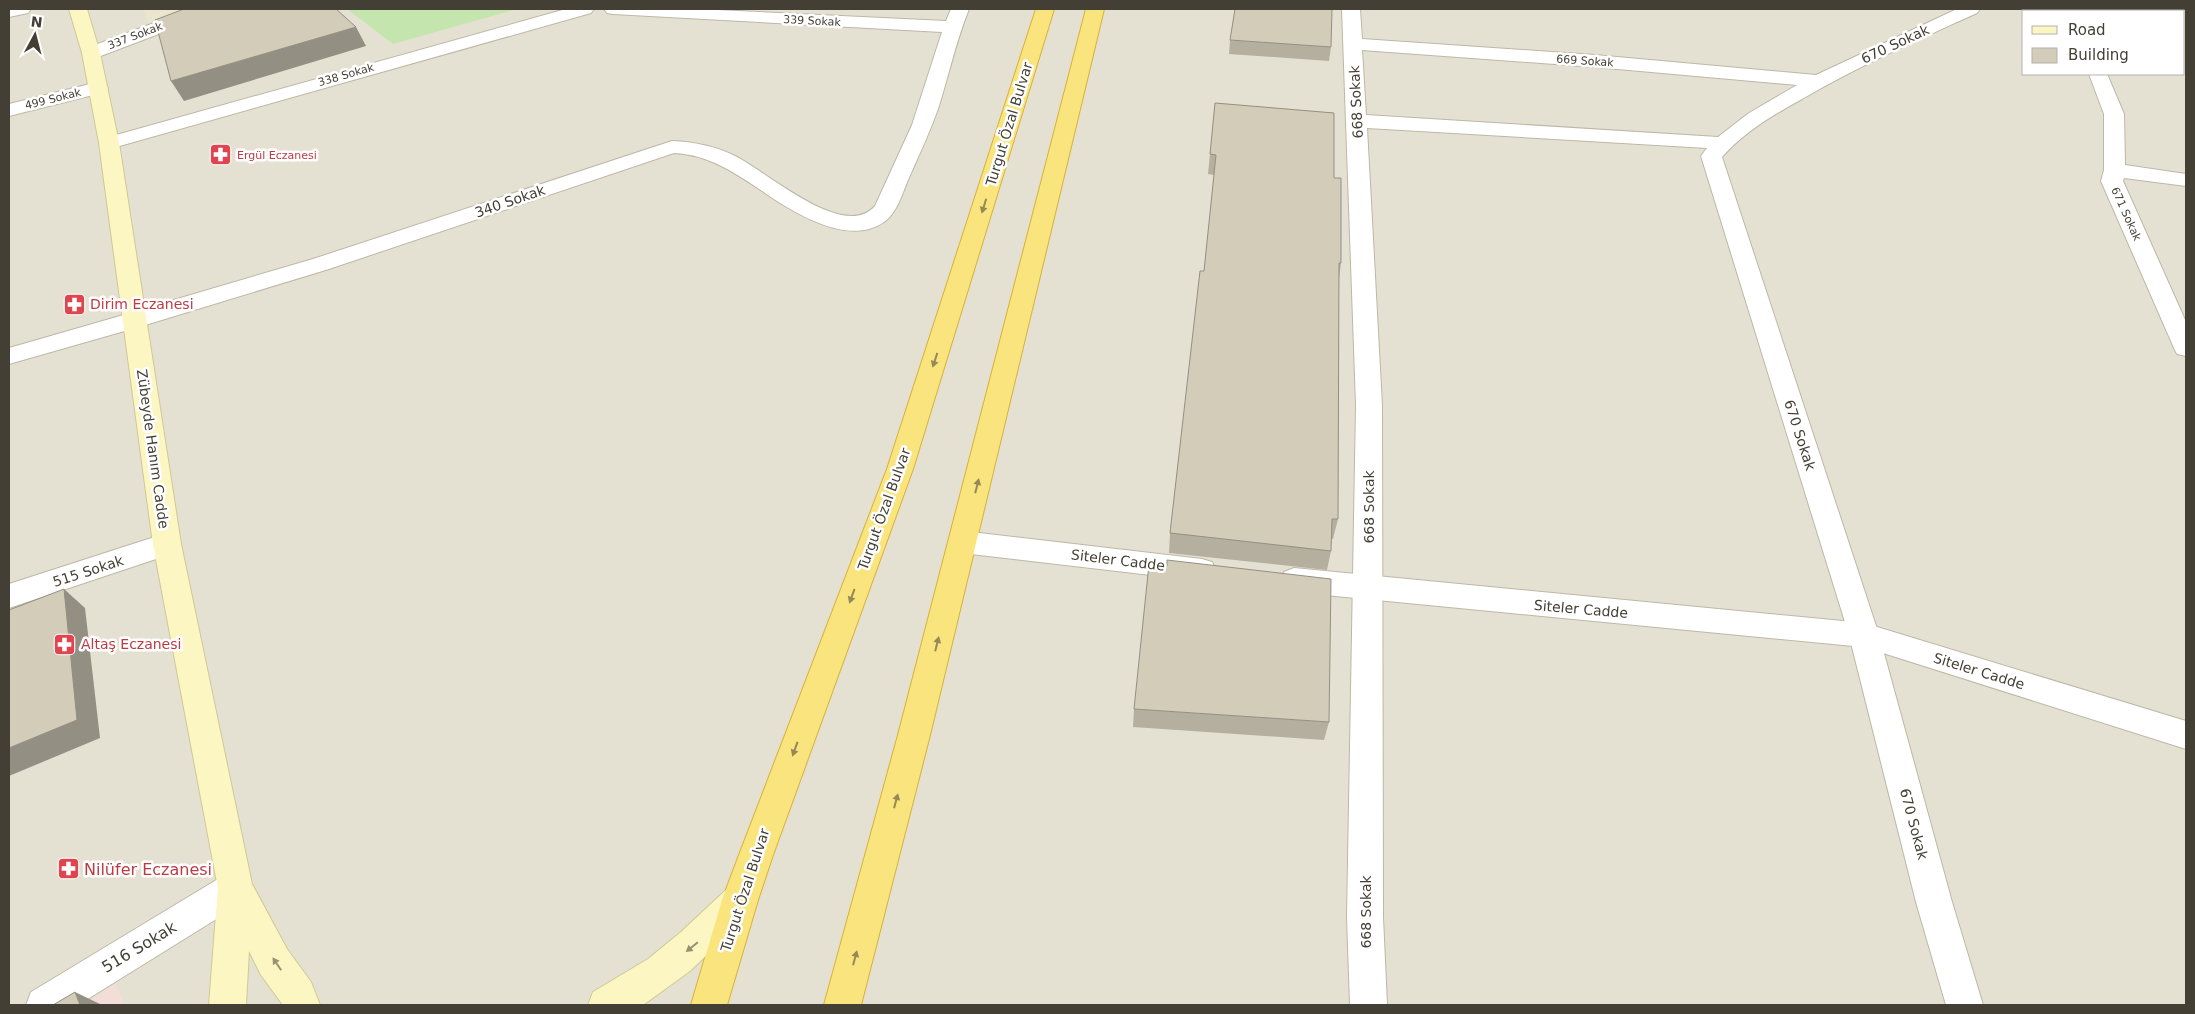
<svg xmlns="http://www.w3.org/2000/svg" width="2195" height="1014" font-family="'DejaVu Sans',sans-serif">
<rect width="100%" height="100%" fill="#f1efe3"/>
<path fill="#e5e1d2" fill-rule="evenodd" d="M9,9h2177v996h-2177zM2024,11h160v63h-160z"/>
<path fill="#eae6ce" d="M143,9h45l-40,14z"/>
<path fill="#f2ded7" d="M116,983l8,22h-42z"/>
<path fill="#c4e5ad" d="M347,9h170l-124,35z"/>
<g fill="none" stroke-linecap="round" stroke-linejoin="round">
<defs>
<path id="minor" d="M9,9h22l-3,4 -19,4z
M192,9h25l-3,4 -116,44 -7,2 -7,-2 -2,-4 2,-4z
M566,9h28l-3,4 -475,134 -7,2 -7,-2 -3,-4 3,-4z
M604,9h92l250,12 5,-12h18c-13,32 -20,65 -30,97 -9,26 -20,49 -31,74 -6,14 -11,33 -24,42 -30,21 -72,0 -99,-16 -36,-22 -67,-51 -111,-53l-345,116 -187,57 -8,2 -8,-2 -4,-6 4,-6 187,-55 359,-118c22,1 43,5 63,15 31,15 109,86 140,50l37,-81 30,-93 -329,-18 -6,-1z
M1342,9h18l2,30 233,16 221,20 141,-66h23l-3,4c-59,27 -119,53 -175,86 -29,16 -58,33 -80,58l157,478 73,267 31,103h-37l-30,-103 -67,-267 -148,-479 6,-8 -340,-20 15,277 1,512 4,88h-37l-3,-88 9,-512zM1362,50l233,17 202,18 -48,28 -31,24 -352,-22z
M2062,9h18l1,2h-18z
M2089,74h18l17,40 1,51 61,9v12l-62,-8 -1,3 63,141v34l-9,-2 -3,-6 -73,-167 3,-11v-56z
M98,82l7,2 3,4 -3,4 -96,24v-12z
M167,533l10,3 4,8 -4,8 -168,56v-24z
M235,871l12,5 5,12 -5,12 -169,105h-52l5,-13 192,-116z"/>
<path id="tertiary" d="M134,312l8,2 4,6 -4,6 -133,38v-16z
M962,531l240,28 10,3 4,8 -4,8 -10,3 -240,-28 -10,-3 -4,-8 4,-8z
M1294,568l570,55 322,98v28l-322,-102 -570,-55 -10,-4 -4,-8 4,-8z"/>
<path id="secondary" d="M69,9h18l13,44 19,90 62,401 71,340 35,65 24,33 9,23h-37l-22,-30 -12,-24 -3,54h-37l9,-117 -65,-344 -54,-401 -17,-90z
M740,883l12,5 6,12 -6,12 -62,59 -47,34h-55l5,-13 55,-33 33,-27 47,-44z"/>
<path id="trunk" d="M1036,9h18l-141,460 -140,386 -15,45 -31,105h-36l31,-105 17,-45 148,-386z
M1086,9h18l-174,726 -69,270h-37l74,-270z"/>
</defs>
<use href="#minor" stroke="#bcb8a7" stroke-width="2"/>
<use href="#tertiary" stroke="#bcb8a7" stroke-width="2"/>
<use href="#secondary" stroke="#d0c895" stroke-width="2"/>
<use href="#trunk" stroke="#d7b237" stroke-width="2"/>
<use href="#minor" fill="#fff" fill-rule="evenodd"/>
<use href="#tertiary" fill="#fff" fill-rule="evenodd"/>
<use href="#secondary" fill="#fcf6c2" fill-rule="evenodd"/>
<use href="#trunk" fill="#fae47d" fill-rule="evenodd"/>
</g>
<path fill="#b5af9f" d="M1230,40l101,7 -2,14 -100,-7z
M1215,103l119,75 7,85 -2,15 -1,241 -5,20h-2v12l-4,19 -158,-17 1,-20 34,-262 10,-96 -6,-1z
M1134,709l195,13 -5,18 -191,-13z"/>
<path fill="#938f82" d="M356,27l10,19 -182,55 -13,-20z
M64,589l21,19 15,130 -91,38v-28z
M75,992l27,13h-22z"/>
<path fill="#d2ccb9" stroke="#938f82" d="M184,9h152l20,18 -185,54 -16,-61z
M1235,9h97l-1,38 -101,-7z
M1215,103l119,10v65h7v85h-2l-1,256h-6l-1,32 -161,-18 30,-262h4l12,-116 -6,-1z
M1167,560l164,19 -2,143 -195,-13 15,-145 18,2z
M64,589l13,131 -68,28v-138z
M75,992l5,13h-27z"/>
<defs><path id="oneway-solid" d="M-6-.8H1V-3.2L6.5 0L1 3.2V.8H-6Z" transform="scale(1.25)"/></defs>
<g fill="#958955">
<use href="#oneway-solid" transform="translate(984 206) rotate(107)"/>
<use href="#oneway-solid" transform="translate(935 360) rotate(108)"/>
<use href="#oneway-solid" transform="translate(977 486) rotate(-76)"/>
<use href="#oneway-solid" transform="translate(852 596) rotate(110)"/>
<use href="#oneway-solid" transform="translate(937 644) rotate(-76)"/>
<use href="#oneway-solid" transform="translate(795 749) rotate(110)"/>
<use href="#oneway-solid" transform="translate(896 801) rotate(-75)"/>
<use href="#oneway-solid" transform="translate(855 958) rotate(-75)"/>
</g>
<g fill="#969174">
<use href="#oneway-solid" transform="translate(692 947) rotate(141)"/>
<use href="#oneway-solid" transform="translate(277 964) rotate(-124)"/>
</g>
<defs>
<symbol id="pharmacy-square" viewBox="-11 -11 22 22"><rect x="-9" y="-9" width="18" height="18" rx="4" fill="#e0444e" stroke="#fff"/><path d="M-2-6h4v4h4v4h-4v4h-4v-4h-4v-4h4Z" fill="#fff"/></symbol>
</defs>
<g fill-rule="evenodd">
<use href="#pharmacy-square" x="208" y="142" width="25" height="25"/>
<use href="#pharmacy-square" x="62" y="292" width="25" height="25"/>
<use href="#pharmacy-square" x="52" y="632" width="25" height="25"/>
<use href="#pharmacy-square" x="56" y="856" width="25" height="25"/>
</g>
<g text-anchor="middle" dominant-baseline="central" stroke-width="5" stroke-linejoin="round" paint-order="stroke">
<g font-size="11" fill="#433f34" stroke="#fff">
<text transform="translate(812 21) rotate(3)">339 Sokak</text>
<text transform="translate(135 36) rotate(-21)">337 Sokak</text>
<text transform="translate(1585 61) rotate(4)">669 Sokak</text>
<text transform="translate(346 75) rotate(-16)">338 Sokak</text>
<text transform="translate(53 99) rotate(-14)">499 Sokak</text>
<text transform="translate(2126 214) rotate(66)">671 Sokak</text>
</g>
<g font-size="11" fill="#be3a42" stroke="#fff" text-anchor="start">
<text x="237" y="155">Ergül Eczanesi</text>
</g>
<g font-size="14" fill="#433f34" stroke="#fff">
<text transform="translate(1895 44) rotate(-25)">670 Sokak</text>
<text transform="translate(1356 102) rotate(-93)">668 Sokak</text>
<text transform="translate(1009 124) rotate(-73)">Turgut Özal Bulvar</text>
<text transform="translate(510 201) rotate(-19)">340 Sokak</text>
<text transform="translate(1800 435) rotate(72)">670 Sokak</text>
<text transform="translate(153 449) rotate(82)">Zübeyde Hanım Cadde</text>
<text transform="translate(1369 507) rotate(-90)">668 Sokak</text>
<text transform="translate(884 509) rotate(-70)">Turgut Özal Bulvar</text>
<text transform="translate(1118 560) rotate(7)">Siteler Cadde</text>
<text transform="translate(88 571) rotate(-18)">515 Sokak</text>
<text transform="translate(1581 609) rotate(5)">Siteler Cadde</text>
<text transform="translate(1979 671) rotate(17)">Siteler Cadde</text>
<text transform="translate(1914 824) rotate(75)">670 Sokak</text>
<text transform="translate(745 890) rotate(-72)">Turgut Özal Bulvar</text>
<text transform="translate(1366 912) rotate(-90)">668 Sokak</text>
</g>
<g font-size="14" fill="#be3a42" stroke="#fff" text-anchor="start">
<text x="90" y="304">Dirim Eczanesi</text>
<text x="81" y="644">Altaş Eczanesi</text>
</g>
<g font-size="16" fill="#be3a42" stroke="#fff" text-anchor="start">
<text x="84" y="869">Nilüfer Eczanesi</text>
</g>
<g font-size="16" fill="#433f34" stroke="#fff">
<text transform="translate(139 947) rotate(-31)">516 Sokak</text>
</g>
</g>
<rect width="2195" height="1014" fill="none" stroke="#433f34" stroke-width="20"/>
<rect x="2022" y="10" width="162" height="65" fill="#ffffff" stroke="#b4b2ae"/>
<rect x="2032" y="26" width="25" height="8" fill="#fcf6c2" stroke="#b4b2ae"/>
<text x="2068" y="35" font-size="15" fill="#433f34">Road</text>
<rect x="2032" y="48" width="25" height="15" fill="#d2ccb9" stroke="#b4b2ae"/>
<text x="2068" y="60" font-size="15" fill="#433f34">Building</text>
<g transform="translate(35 35) rotate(7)" stroke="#ffffff" stroke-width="4" paint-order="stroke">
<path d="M0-4L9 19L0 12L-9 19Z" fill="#433f34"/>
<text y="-8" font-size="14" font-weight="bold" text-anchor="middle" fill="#433f34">N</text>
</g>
</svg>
